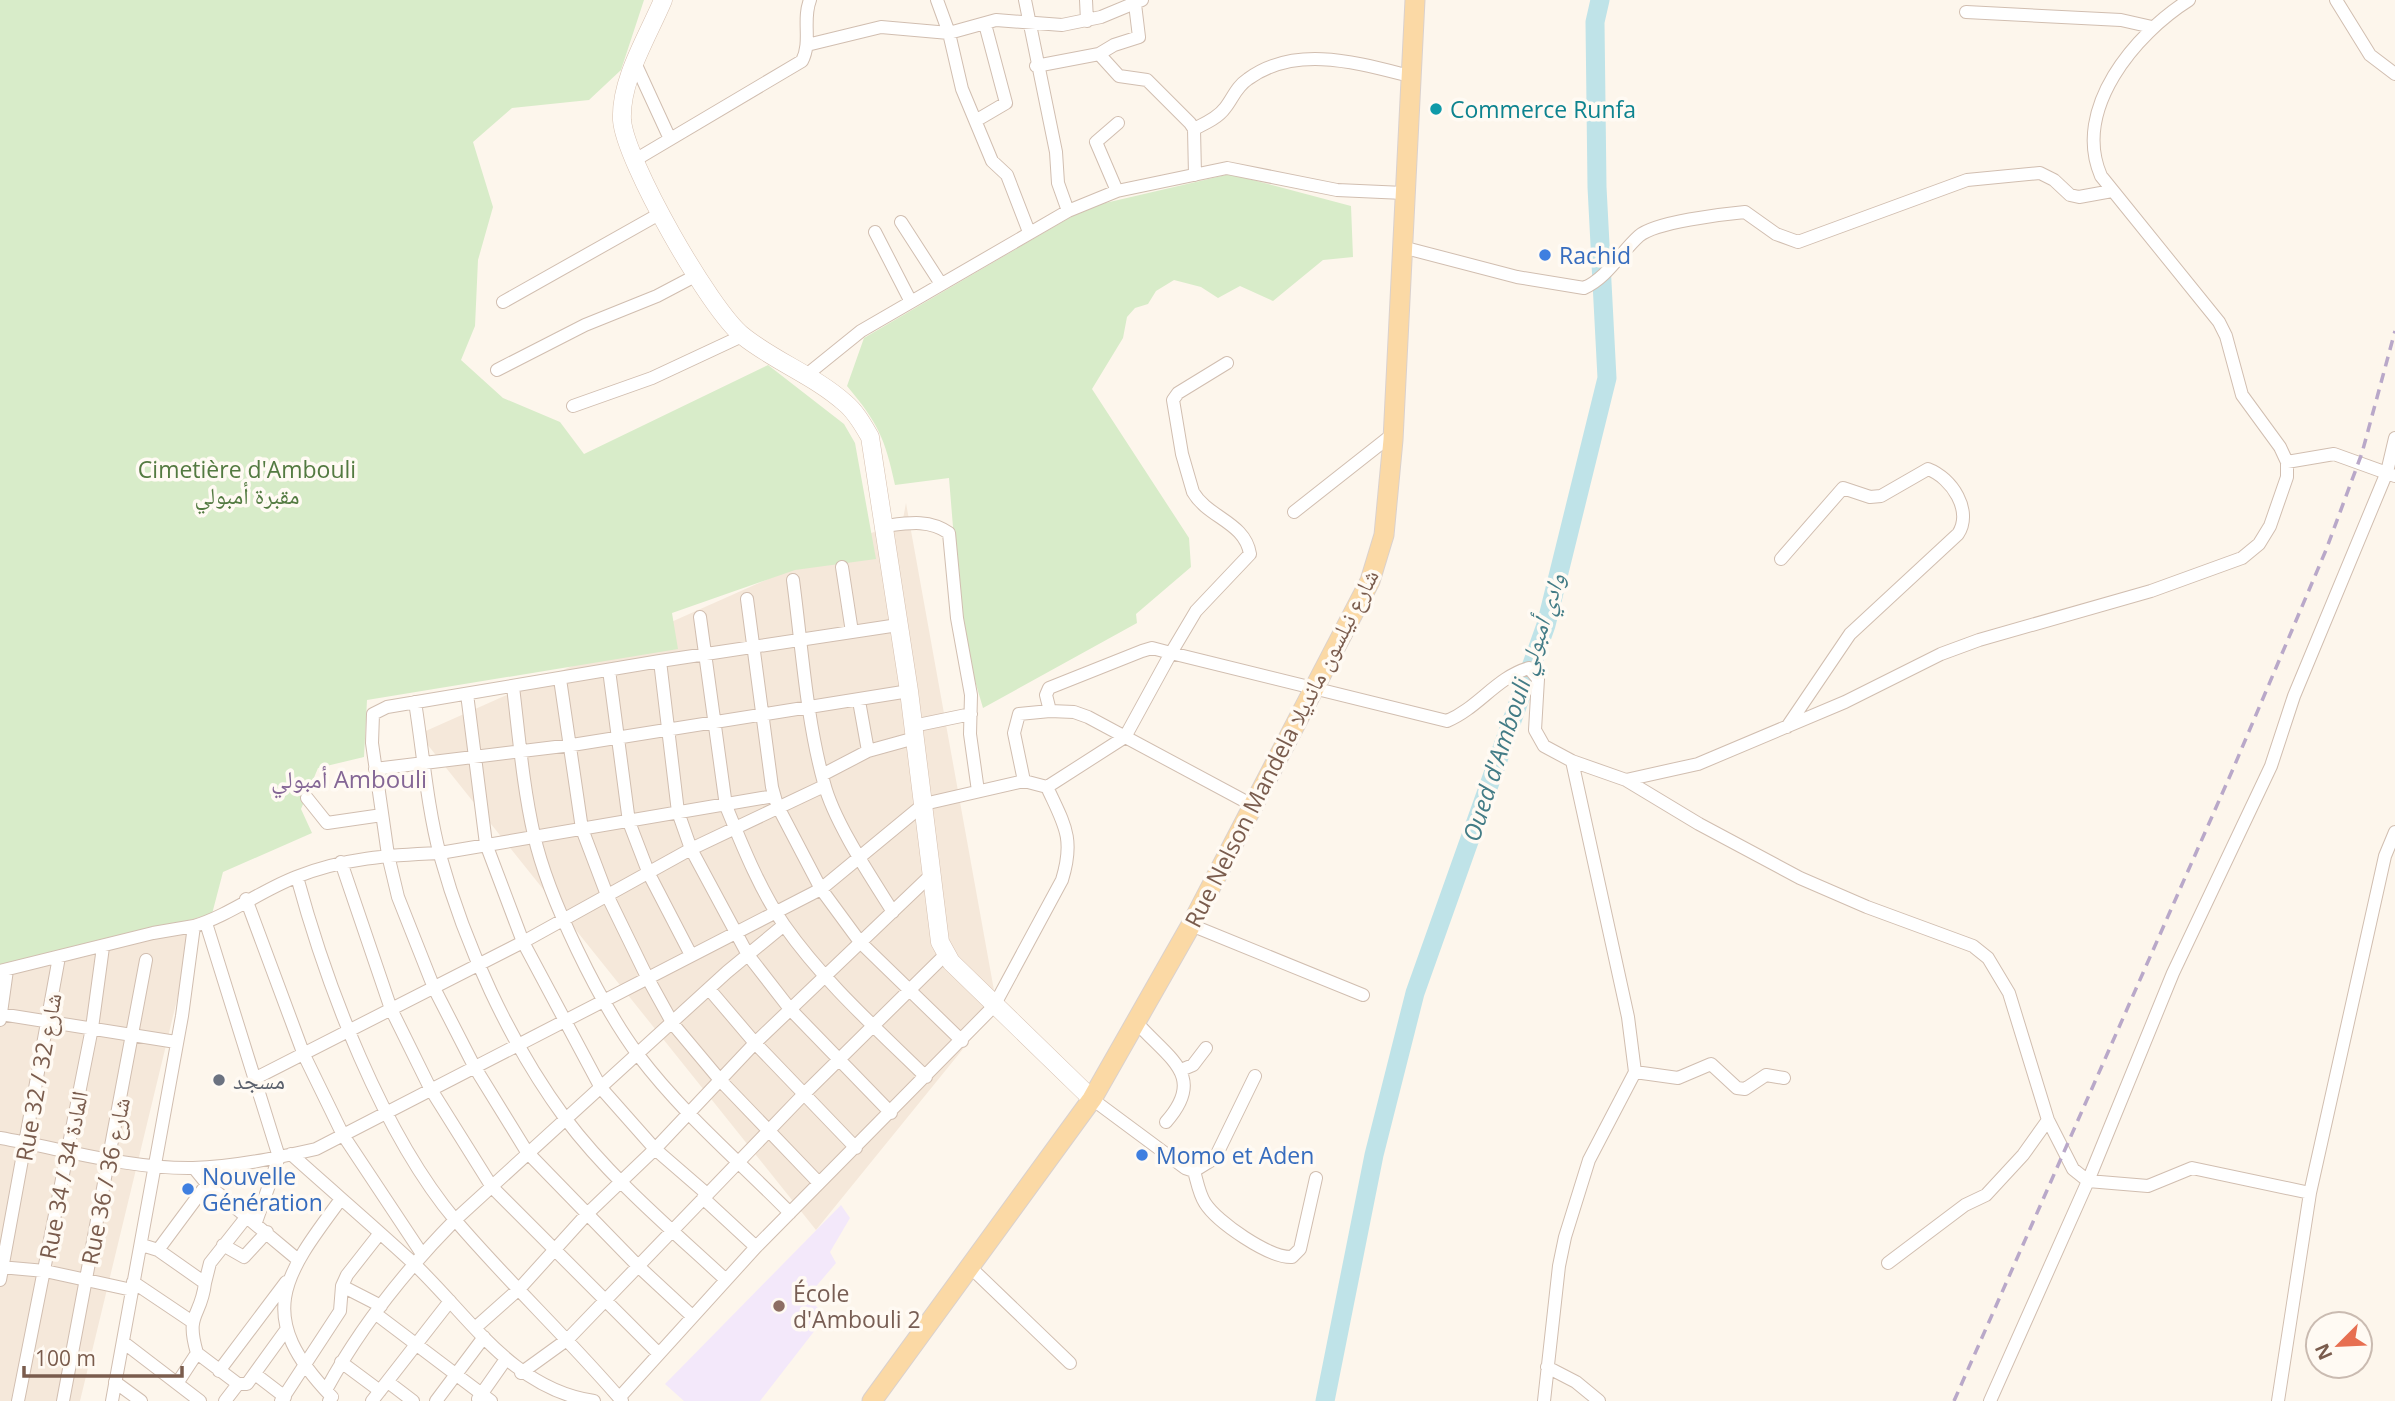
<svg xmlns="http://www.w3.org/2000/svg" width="2395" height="1401" font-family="'Open Sans','Noto Naskh Arabic',sans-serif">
<rect width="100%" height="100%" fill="#fdf6ec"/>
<path fill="#f5e8da" d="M906,503l91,504 -181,223 -397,-496 484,-215z
M197,917l-117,484h-80v-475z"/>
<path fill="#f3e8fa" d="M841,1205l9,13 -20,34 6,11 -29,34 19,19 -66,85h-76l-19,-17z"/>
<path fill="#d8ecc9" d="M0,0h644l-23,70 -32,30 -77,8 -39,34 20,65 -15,53 -3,66 -14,34 42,38 57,24 24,32 184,-89 76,59 11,19 21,116 -81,11 -123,43 6,36 -311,51 -3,57 -46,11 -17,41 11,24 -89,39 -11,42 -212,55z
M1230,174l121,32 2,51 -30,3 -50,41 -33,-15 -22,12 -17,-11 -27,-7 -18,11 -8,13 -13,4 -8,9 -4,21 -31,51 97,149 2,29 -55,47 1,9 -154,85 -21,-71 -13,-159 -54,7c-10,-47 -17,-62 -48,-99l17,-48 224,-131z"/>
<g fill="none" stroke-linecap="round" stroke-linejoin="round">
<path stroke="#bfe3e8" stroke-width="19" d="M1325,1401l49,-246 41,-162 131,-368 61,-247 -10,-191 -2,-165 5,-22"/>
<defs>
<path id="street" d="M937,0l12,33 13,56 30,72 15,14 22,57
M1025,0l31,152 2,31 10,28
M1086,0l1,21
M2336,0l34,55 25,19
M1966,12l155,8 31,7
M807,45l74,-18 68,6 47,-13 66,5 39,-8 41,-17
M1099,54l15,-9 25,-8 -4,-33
M636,65l34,74
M1036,66l63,-12 20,22 28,4 43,43 4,6 1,46
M977,120l29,-17 -21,-79
M1194,129c10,-5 24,-11 31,-21 8,-10 11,-21 23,-29 48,-35 110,-16 162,-3
M635,160l167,-99c10,-19 0,-41 8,-61
M1117,191l-21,-49 22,-19
M901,222l40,62
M875,232l36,70
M1402,247l115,30 67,11c23,-10 37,-36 55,-52 16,-14 84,-22 106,-24l31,22 22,8 169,-62 73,-7 14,7 16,15 9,2 33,-6
M503,302l158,-89
M497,370l88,-45 72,-29 38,-20
M804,377l57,-46 207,-120 49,-20 110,-23 110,22 67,3
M573,406l79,-28 90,-42
M2287,462l47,-8 61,22
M1294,512l99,-78
M885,526c23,-3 44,-7 64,7l8,85 14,77 -1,39 8,57
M1781,559l62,-71 27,9 11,-1 47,-27c24,9 45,42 30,65l-108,100 -63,93
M842,567l10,65
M793,580c9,67 13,138 31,203 10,39 47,94 69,129
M747,599l25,188 5,18 44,84 39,53 102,99
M700,617l26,189c16,39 34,84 58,119 40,57 93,104 142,152
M660,661l18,151 13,37 57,106 42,54 101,104
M609,670l20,152 20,52 42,81
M560,679l22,150 25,66 40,82 26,47 47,56 99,103
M513,687c6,49 10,100 21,148 14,63 66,169 105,221 44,58 100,105 151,157
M467,694l19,150 37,98 78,146 54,61 52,45
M859,701l9,50
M415,702c8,50 12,104 25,153 25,90 69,187 125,263 45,60 106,111 161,162
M1050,711l-4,-16 3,-7 93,-37 10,-3 19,5 25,-42 54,-57c-5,-32 -42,-36 -57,-62l-11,-38 -9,-54 5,-7 49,-30
M913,726l58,-12
M375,769l197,-24 337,-54
M822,775l46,-24 47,-13
M1626,780l72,-16 147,-62 96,-48 38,-14 172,-49 91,-33 17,-14 11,-18 17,-49v-15l-7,-15 -38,-52 -16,-59 -7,-14 -118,-146c-29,-67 34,-142 88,-176
M1024,781l-10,-48 5,-19 31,-3 24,1 14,5 166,89
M1047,787l78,-50 46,-84 276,68c31,-13 50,-44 82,-53l9,11 -3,51 9,16 28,15 54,19 73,44 101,54 67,29 106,39 15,12 21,35 39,127 25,49 15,12 60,5 44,-18 118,25
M307,798l20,25 55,-8
M341,862l50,147 39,79 62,99 166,166
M297,877c30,110 85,256 159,344 53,62 113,118 166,180
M246,899l58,156 39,80 79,119
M206,923l73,234 -23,65
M1191,925l172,70
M0,971l153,-38 41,-7
M709,989l46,54 101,105
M0,1014l176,28
M0,1020l7,-50
M1137,1023c32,36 70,53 29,99
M1181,1070l12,-5 13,-17
M1635,1072l43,6 33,-14 26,24 8,1 21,-14 18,3
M254,1079l269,-137 168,-93 133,-63
M1092,1099l93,69 9,3 21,-13 40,-82
M0,1138c63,11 129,31 193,30 41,-1 83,-10 123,-19l505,-260 103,-85 100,-23 23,6c17,37 28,51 15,93l-68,126 -238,241 -137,151
M291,1154c40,36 81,71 120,107 57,53 100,128 183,140
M194,1168l13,16 90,75
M1194,1171c3,10 5,23 11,32 12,19 64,55 87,54l8,-8 16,-71
M703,1198l53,49
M142,1245l16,5 47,33c-4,35 -20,29 -8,70l41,31h9l39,-54
M223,1245l21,12 23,-25
M158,1250l49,-66
M1888,1263l77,-58 21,-10 37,-40 25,-35
M968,1265l102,98
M0,1267l45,4 87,19
M0,1280l59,-323
M133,1282l58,39
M205,1283l5,-20 38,-48
M342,1286l39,20
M376,1314l115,87
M692,1316l-55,-51 -110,-113 -53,-86 -40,-78 -36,-91 -10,-42 -16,-112 1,-29 14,-7 273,-46 238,-36
M475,1328l45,-40 67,-74 68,-65 100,-106 176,-168
M123,1342l77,59
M341,1362l39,29
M1547,1367l29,15 23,19
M219,1371l67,-89
M521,1373l47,-34 236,-245 141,-139
M255,1374l30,23
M115,1382l26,19
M178,1382l19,-29
M388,1382l25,19
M326,1390c34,-63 79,-119 129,-170l272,-248 57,-47
M478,1399l28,-40
M18,1401l74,-373 11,-81
M63,1401l83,-441
M112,1401l70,-385 12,-90c34,-10 68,-36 102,-49 47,-19 94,-22 144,-24l334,-57
M225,1401l13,-17
M281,1401l59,-90 2,-25 5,-11 33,-42
M329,1401l3,-4c-78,-81 -50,-119 9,-198
M372,1401l78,-100
M436,1401l48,-64
M1544,1401l15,-135 6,-29 24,-77 46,-88 -7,-55 -56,-256
M1990,1401l98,-220 85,-208 98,-207 23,-70 93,-224 8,-34
M2278,1401l32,-208 75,-337 10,-24"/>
<path id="secondary" d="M663,0c-15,36 -43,80 -41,120 3,41 88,190 121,216 31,25 72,40 102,67 11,9 18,22 25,34l39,254 31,251 11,20 141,137"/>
<path id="primary" d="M872,1401l220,-302 99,-174 179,-344 14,-46 9,-95 22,-440"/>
</defs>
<use href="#street" stroke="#d1beb0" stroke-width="14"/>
<use href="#secondary" stroke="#d6c0b0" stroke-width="19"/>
<use href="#primary" stroke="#dad1cd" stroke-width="21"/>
<use href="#street" stroke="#fff" stroke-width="12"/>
<use href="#secondary" stroke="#fff" stroke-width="18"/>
<use href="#primary" stroke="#fbd9a5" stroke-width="19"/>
<path stroke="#b9a8c9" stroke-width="3.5" stroke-dasharray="10 7" stroke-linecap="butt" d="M1954,1401l279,-632 93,-219 36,-97 33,-122"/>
</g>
<circle fill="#0f9aa8" stroke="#fffaf3" stroke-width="2.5" cx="1436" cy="109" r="7"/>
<g fill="#3f7fe0" stroke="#fffaf3" stroke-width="2.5">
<circle cx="1545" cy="255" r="7"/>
<circle cx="1142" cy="1155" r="7"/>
<circle cx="188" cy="1189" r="7"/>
</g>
<circle fill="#6b7280" stroke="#fffaf3" stroke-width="2.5" cx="219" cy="1080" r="7"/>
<circle fill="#8d6e63" stroke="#fffaf3" stroke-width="2.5" cx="779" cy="1306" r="7"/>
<g text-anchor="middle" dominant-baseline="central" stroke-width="7" stroke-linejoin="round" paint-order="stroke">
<g font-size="23" fill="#0d838f" stroke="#fffaf3" text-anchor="start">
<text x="1450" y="109">Commerce Runfa</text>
</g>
<g font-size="23" fill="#366cbe" stroke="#fffaf3" text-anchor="start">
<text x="1559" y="255">Rachid</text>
<text x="1156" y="1155">Momo et Aden</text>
<text x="202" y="1176">Nouvelle<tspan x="202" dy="26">Génération</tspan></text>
</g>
<g font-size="23" fill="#537a41" stroke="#fffaf3">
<text x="247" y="469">Cimetière d'Ambouli<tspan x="247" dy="26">مقبرة أمبولي</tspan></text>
</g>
<g font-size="23" fill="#7a5c4d" stroke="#fffaf3">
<text transform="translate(1281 748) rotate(-63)">Rue Nelson Mandela شارع نيلسون مانديلا</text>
<text transform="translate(38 1077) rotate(-80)">Rue 32 / شارع 32</text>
<text transform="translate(63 1175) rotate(-79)">Rue 34 / المادة 34</text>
<text transform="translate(105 1181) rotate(-79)">Rue 36 / شارع 36</text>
</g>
<g font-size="23" fill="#5b616d" stroke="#fffaf3" text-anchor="start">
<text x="233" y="1080">مسجد</text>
</g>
<g font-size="23" fill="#785e54" stroke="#fffaf3" text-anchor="start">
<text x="793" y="1293">École<tspan x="793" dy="26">d'Ambouli 2</tspan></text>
</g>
<g font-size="24" font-style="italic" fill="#437c86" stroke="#fffaf3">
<text transform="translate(1513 707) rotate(-72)">Oued d'Ambouli وادي أمبولي</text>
</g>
<g font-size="24" fill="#846695" stroke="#fffaf3">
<text x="349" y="778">أمبولي Ambouli</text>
</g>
</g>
<g transform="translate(2339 1345) rotate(246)"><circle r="33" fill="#fffaf3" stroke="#cabbb1" stroke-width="2"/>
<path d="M0-5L12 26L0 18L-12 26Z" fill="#e76f51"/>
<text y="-10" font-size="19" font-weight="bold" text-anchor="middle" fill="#7a5c4d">N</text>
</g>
<path d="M24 1366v10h158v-10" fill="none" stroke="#7a5c4d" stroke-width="3.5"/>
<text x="35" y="1366" font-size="21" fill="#7a5c4d" stroke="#fffaf3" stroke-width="5" paint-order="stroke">100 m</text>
</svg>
